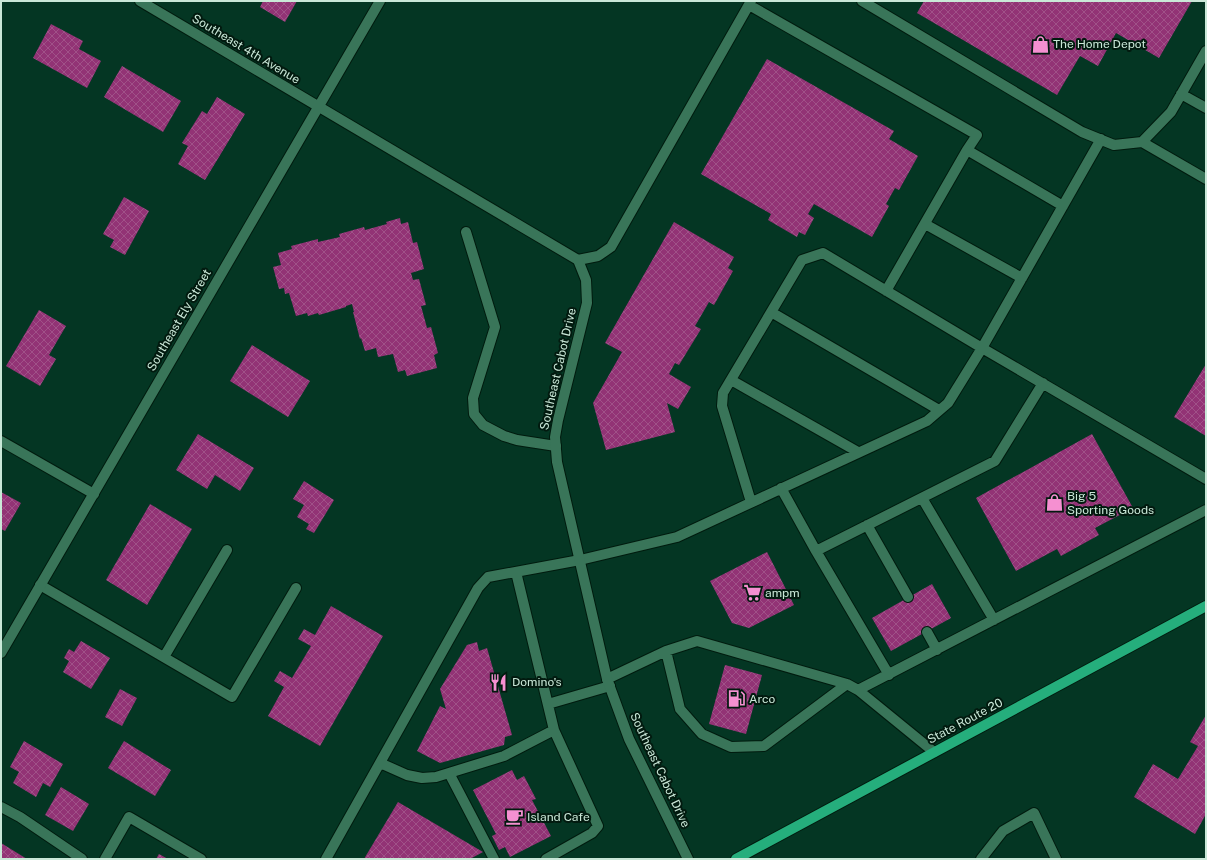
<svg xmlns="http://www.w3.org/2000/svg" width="1207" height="860" font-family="'Public Sans',sans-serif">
<defs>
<pattern id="building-cross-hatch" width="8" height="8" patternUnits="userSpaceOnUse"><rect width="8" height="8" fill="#923375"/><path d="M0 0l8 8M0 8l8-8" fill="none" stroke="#a05188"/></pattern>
</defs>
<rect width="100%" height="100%" fill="#043623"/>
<path fill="url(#building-cross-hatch)" d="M263,1h34l-12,21 -25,-15z
M924,1h268l-33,57 -43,-25 -18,33 -18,-10 -23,39 -140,-82z
M51,24l32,17 -4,8 22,12 -14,27 -54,-30z
M767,59l127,72 -5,8 29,17 -19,34 -4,-2 -9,16 3,2 -17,31 -58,-33 -6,10 6,4 -9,17 -6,-3 -2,5 -29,-17 3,-6 -70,-40z
M122,66l59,35 -18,31 -59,-35z
M217,97l28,17 -40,66 -27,-16 10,-18 -6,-3 20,-32 5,3z
M124,197l25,14 -24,44 -15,-8 4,-7 -11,-6z
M400,218l1,6 7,-2 5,21 4,-1 7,27 -13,4 2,7 6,-1 7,26 -5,1 6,22 4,-1 7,26 -4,2 3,13 -30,8 -2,-6 -7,2 -5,-18 -15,3 -2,-9 -11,3 -4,-13 -1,1 -7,-27h1l-2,-8 -6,2v1l-27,8 -1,-2 -10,3 -1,-3 -11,3 -7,-23 -4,1 -1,-6 -5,1 -6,-22 8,-2 -3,-12 14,-4 -1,-3 27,-7v3l22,-5 -1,-3 25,-7 1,3 22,-6 -1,-2z
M674,222l60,35 -6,11 5,3 -19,34 -5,-3 -14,24 6,3 -22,36 -4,-2 -6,11 22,13 -13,22 -11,-6 8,29 -69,18 -13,-47 29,-51 -17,-9z
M39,310l27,16 -17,29 7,4 -16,27 -34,-20z
M252,345l58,36 -22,36 -58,-36z
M1206,364v72l-32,-19z
M198,434l56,34 -14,23 -25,-16 -8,14 -31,-19z
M1092,434l41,74 -38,20 4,7 -38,21 -4,-7 -41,22 -40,-73z
M304,481l30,19 -20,33 -8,-4 3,-5 -12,-7 7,-12 -11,-6z
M1,492l20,11 -16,28 -4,-2z
M150,504l42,25 -45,76 -41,-25z
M767,552l27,53 -45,23 -17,-5 -22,-42z
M932,584l19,34 -60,33 -19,-33z
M331,606l52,30 -63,110 -52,-30 16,-29 -10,-6 6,-10 12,7 19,-32 -13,-7 6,-10 11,6z
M81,641l29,17 -19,31 -28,-17 6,-11 -5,-3 5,-9 5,3z
M477,642l2,9 8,-3 25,87 -7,2 -1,8 -64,18 -23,-12 23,-45 6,3 -6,-20 27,-44z
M725,665l37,10 -16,59 -37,-10z
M120,689l17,9 -15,28 -17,-9z
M1206,715v99l-11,20 -61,-37 19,-33 25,15 20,-33 -8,-4z
M24,741l39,23 -13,23 -7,-4 -7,14 -23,-14 6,-11 -9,-5z
M124,741l47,29 -16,26 -47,-28z
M512,770l5,10 7,-4 12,23 -4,1 19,36 -41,21 -5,-10 -6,3 -7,-14 4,-2 -23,-44z
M61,787l28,17 -16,27 -28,-16z
M398,802l85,50 -13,7h-106z
M1,843l26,16h-26z
M159,854l9,5h-12z"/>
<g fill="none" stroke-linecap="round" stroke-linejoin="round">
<defs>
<path id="lane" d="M862,1l220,131 32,13 28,-3 29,-30 35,-61
M749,5l228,130 -10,15
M1181,94l25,14
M1101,139l-119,209 224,131
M1142,142l64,37
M925,224l97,54
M466,232l29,95 -22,71 1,16 9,11 21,11 13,4 39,6
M578,260l20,-4 13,-9 140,-246
M886,291l81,-141 96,56
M771,312l168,98
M731,380l127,72
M1,441l93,53
M781,488l35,63 179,-90 48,-78
M922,498l72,122
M867,525l41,72
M816,551l73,124
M516,572l38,158 44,96 -6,7 -46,26
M40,585l192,112 64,-109
M927,632l10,18
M666,651l14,58 22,25 29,13 33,-1 83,-62
M164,657l63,-107
M607,679l59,-28 31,-10 150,43 11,6 76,62
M858,690l348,-180
M548,704l62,-18
M380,763l27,12 15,3 14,-1 68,-21 50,-26
M449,773l45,86
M1,807l19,10 62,42
M105,859l24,-42 72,42
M326,859l152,-271 10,-11 92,-17 97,-23 250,-116 21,-18 34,-55 -159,-95 -21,7 -79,133 -1,13 29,96
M981,859l22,-28 31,-18 22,46"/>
<path id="street" d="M140,1l438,259 8,20 1,23 -29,117 -3,17 2,25 50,217 22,60 59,120
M1,653l379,-652"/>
<path id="primary" d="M736,859l470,-253"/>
</defs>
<use href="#lane" stroke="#001b0e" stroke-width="12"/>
<use href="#street" stroke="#001b0e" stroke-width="12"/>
<use href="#primary" stroke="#001b0e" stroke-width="12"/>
<use href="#lane" stroke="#397559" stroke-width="10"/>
<use href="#street" stroke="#397559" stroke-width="10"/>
<use href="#primary" stroke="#25ae7c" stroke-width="10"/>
</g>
<defs>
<symbol id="shop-bare" viewBox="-9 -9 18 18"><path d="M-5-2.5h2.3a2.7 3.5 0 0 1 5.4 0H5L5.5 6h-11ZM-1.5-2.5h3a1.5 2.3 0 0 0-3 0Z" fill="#f590d1" stroke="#021a0f" stroke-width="2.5" paint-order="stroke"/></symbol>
<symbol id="supermarket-bare" viewBox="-9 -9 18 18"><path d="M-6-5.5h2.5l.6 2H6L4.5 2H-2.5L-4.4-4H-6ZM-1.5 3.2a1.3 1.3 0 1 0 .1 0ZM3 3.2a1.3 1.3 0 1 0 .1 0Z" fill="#f590d1" stroke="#021a0f" stroke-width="2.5" paint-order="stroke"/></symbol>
<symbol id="restaurant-bare" viewBox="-9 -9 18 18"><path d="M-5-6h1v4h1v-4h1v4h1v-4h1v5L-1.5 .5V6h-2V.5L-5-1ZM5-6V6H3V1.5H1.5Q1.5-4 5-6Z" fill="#f590d1" stroke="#021a0f" stroke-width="2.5" paint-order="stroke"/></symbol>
<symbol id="fuel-bare" viewBox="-9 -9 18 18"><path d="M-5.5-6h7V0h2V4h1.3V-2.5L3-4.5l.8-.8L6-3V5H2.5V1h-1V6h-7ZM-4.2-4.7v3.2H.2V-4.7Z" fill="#f590d1" stroke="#021a0f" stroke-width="2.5" paint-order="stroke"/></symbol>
<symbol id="cafe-bare" viewBox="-9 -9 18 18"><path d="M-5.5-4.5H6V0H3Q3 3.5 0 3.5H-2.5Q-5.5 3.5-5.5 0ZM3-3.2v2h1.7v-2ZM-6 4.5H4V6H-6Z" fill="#f590d1" stroke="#021a0f" stroke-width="2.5" paint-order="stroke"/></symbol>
</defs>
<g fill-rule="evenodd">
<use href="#shop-bare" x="1028" y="32" width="25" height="25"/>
<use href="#shop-bare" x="1042" y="490" width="25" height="25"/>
<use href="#supermarket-bare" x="740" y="580" width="25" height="25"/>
<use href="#restaurant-bare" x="486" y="670" width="25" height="25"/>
<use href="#fuel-bare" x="724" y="686" width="25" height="25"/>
<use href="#cafe-bare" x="502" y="804" width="25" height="25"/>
</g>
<g text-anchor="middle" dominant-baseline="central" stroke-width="4" stroke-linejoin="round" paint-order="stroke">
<g font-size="12" fill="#cae8d8" stroke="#021a0f" text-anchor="start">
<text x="1053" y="44">The Home Depot</text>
<text x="1067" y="496">Big 5<tspan x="1067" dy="14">Sporting Goods</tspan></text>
<text x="765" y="593">ampm</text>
<text x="512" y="682">Domino's</text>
<text x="749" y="699">Arco</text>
<text x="527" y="817">Island Cafe</text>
</g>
<g font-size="12" fill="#cae8d8" stroke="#021a0f">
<text transform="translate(246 49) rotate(31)">Southeast 4th Avenue</text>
<text transform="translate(179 320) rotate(-60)">Southeast Ely Street</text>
<text transform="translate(558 369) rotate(-77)">Southeast Cabot Drive</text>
<text transform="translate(965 721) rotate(-28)">State Route 20</text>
<text transform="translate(660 770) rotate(65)">Southeast Cabot Drive</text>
</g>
</g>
<rect width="1207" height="860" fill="none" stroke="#cae8d8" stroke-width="4"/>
</svg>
